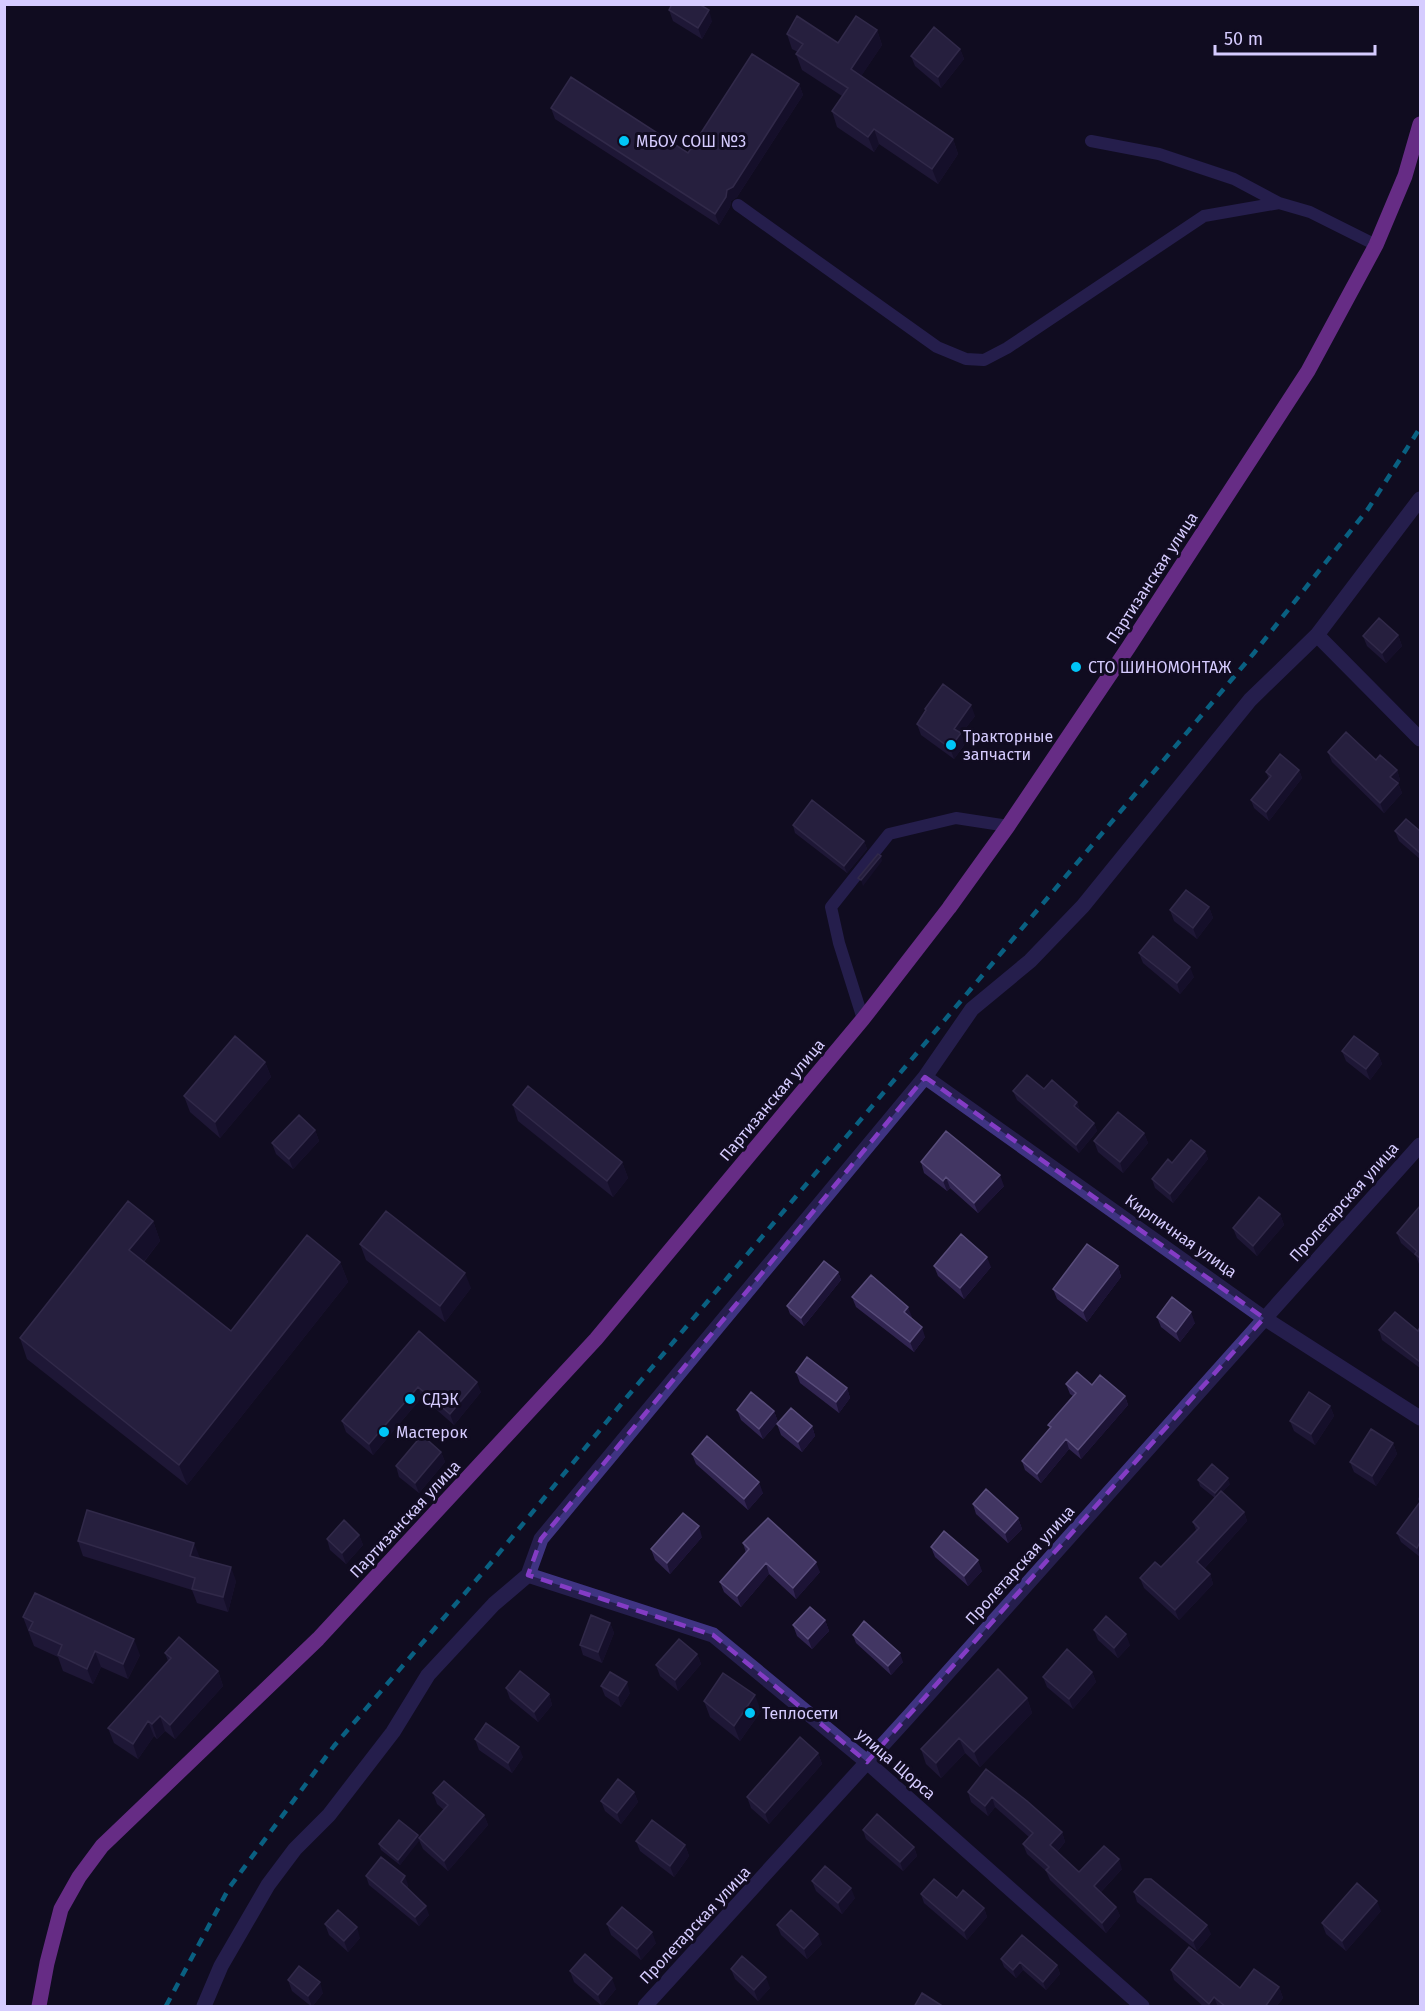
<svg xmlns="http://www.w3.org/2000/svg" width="1425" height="2011" font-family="'Fira Sans',sans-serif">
<rect width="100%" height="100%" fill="#110c21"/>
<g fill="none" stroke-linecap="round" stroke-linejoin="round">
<path stroke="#3f3482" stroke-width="12" d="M1091,141l68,13 75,25 45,24 31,9 66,33
M738,205l199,142 29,12 18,1 23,-12 197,-132 75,-13
M863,1019l-24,-76 -8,-36 58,-73 67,-16 52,8"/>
<path stroke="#3f3482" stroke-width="15" d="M1317,635l103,104
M925,1077l339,241 156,100
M528,1575l185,60 154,127 275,244
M204,2006l17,-40 47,-81 27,-36 34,-34 64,-83 35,-57 66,-71 34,-29 13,-36 384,-462 47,-68 58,-48 53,-55 167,-206 67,-65 103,-136"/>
<path stroke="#3f3482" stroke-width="15" d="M645,2006l264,-290 511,-571"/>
<path stroke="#cf53ff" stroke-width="15" d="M39,2006l8,-43 14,-54 18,-32 23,-31 216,-207 278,-300 267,-320 86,-111 59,-82 120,-178 180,-277 68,-126 29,-69 15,-52"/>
<path stroke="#00c6f7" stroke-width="4.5" stroke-dasharray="9 8" stroke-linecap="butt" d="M166,2006l63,-118 105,-142 156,-182 137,-167 627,-744 114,-144 52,-81"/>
</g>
<path fill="#302450" d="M669,10l43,11 -10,18 -29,-18z
M877,30l5,15 -21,31 92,63 5,15 -20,30 -59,-40 -5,8 -37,-25 -5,-16 10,-15 -40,-26 -6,-16 2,-2 -6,-3 -5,-15 51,9z
M960,49l4,10 -23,29 -26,-22 -4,-10z
M799,84l4,11 -66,102 -6,4 -1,6 -11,18 -164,-106 -4,-11 137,45z
M1398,635l4,11 -16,17 -19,-17 -4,-10z
M925,709l50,7 -14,18 4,10 -11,15 -33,-24 -4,-11 8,-13z
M1328,752l48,8 21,10 3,10 -2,3 4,10 -18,20 -52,-51z
M1299,770l3,8 -33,43 -15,-13 -3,-8 18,-21 -3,-7z
M793,825l71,16 3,8 -20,24 -52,-40z
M1395,831h25v28l-21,-18z
M1209,907l4,11 -16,21 -23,-18 -4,-11z
M1139,953l55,24 -14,17 -37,-31z
M1342,1051l36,3 4,10 -12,16 -24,-19z
M265,1062l6,15 -51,61 -30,-26 -6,-16z
M1044,1089l33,13 3,9 14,12 3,8 -18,22 -62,-53 -4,-9z
M513,1105l109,57 6,16 -15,19 -95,-76z
M315,1130l4,11 -26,28 -17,-15 -4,-11z
M1144,1133l4,10 -25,30 -25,-21 -4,-11z
M1205,1151l3,8 -35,44 -18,-15 -3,-9 20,-16z
M921,1162l83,24 -26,27 -28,-25 -3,3 -23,-18z
M1420,1206v59l-1,-1 -3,-8 -15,-13 -4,-10z
M1280,1214l4,11 -27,31 -20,-18 -4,-10z
M153,1221l7,20 -16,21 87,69 109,-69 8,20 -161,203 -160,-126 -7,-21z
M360,1244l111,44 -26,34 -79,-62z
M934,1266l57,1 -27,32 -26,-23z
M1118,1266l3,11 -34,45 -30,-23 -4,-10z
M838,1272l3,8 -37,46 -14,-12 -3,-8z
M852,1297l60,20 -1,1 14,19 -11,15 -58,-45z
M1157,1317l38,6 -15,19 -19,-15z
M1420,1327v41l-38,-28 -3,-10 39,1z
M419,1331l62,61 -27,33 -32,-28 -49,58 -27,-23 -4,-11z
M796,1372l51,16 3,10 -11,15 -39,-30z
M1066,1384l26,1 33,11 3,9 -47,54 -12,-10 -28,34 -16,-13 -3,-9 28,-33 -2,-3 25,-29 -3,-2z
M1330,1406l4,10 -19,29 -21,-14 -4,-10z
M737,1410l37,1 4,11 -15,17 -22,-19z
M777,1424l35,2 3,10 -13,16 -21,-17z
M1393,1443l4,11 -21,32 -22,-14 -4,-10z
M441,1452l4,10 -26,31 -20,-16 -3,-11z
M692,1454l71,39 -15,17 -52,-46z
M1198,1480l32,4 -8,8 22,20 3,9 -43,48 6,5 3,10 -34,36 -35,-32 -4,-10 21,-11 35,-37 -3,-8 22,-24 -15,-12z
M1420,1495v62l-19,-15 -4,-9 23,-30 -2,-4z
M973,1504l45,14 4,11 -14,14 -32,-29z
M359,1535l4,10 -17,19 -16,-14 -3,-11z
M702,1537l-32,37 -15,-14 -4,-11z
M78,1541l121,17 37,23 -8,31 -31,-9 -5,-13 -109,-34z
M743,1543l77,29 -24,27 -27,-25 -28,33 -17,-15 -4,-10 26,-29z
M931,1547l51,24 -14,15 -33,-29z
M23,1617l117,38 -12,24 -27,-12 -8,17 -30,-13 -5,-14 -24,-11z
M825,1620l4,11 -17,18 -15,-13 -4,-11z
M610,1623l4,10 -12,30 -19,-8 -3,-10z
M1094,1630l36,15 -12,13 -20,-18z
M853,1635l50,27 -12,13 -35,-32z
M165,1653l53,18 5,15 -48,53 -10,-8 -8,8 -3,-3 -16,23 -24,-16 -6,-15 60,-67z
M697,1654l4,10 -23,27 -18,-15 -4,-11z
M1092,1672l4,10 -23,27 -26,-22 -4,-10z
M601,1686l29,7 -9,14 -16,-11z
M506,1688l43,6 3,11 -14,17 -28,-23z
M1027,1698l5,15 -52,54 -15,-14 -24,25 -15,-14 -5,-15z
M704,1701l57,10 -21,30 -30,-24z
M475,1739l48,18 -11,16 -33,-23z
M818,1753l4,11 -53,60 -18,-16 -4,-11z
M986,1769l76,63 3,10 -8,10 22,20 43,-3 -21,23 15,15 4,9 -14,17 -56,-53 -4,-9 -19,-17 -4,-10 6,-7 -34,-30 -7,9 -17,-14 -3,-10z
M634,1792l4,10 -17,22 -16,-13 -4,-10z
M433,1793l51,22 4,10 -40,46 -25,-22 -4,-9 -19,25 -19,-15 -2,-6 39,-9 1,3 25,-28 -7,-6z
M863,1830l51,17 3,9 -14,15 -37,-32z
M636,1841l49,4 4,11 -15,21 -34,-26z
M366,1876l42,9 -1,3 22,27 -10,11 -50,-41z
M812,1881l43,17 -13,16 -26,-23z
M1134,1892l77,42 -14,17 -60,-49z
M921,1894l36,4 27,10 3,9 -20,23 -43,-37z
M1381,1911l-35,40 -20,-17 -4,-11z
M325,1924l35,14 -12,14 -19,-17z
M607,1924l49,19 -15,17 -30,-25z
M777,1925l45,19 -15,15 -26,-24z
M1001,1959l56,6 3,9 -14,16 -23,-20 -7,8 -12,-11z
M731,1969l39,19 -12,13 -23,-22z
M1171,1970l69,18 39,-1 4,11 -7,9h-72l-30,-27z
M570,1971l46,18 -14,17 -28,-24z
M288,1980l35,13 -11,14 -20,-16z"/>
<path fill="#1c1335" d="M709,10l3,11 -10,18 -4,-11z
M877,30l5,15 -26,39 -5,-15z
M960,49l4,10 -23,29 -3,-11z
M799,84l4,11 -66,102 -6,4 -1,6 -11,18 -4,-11 12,-24z
M874,129l5,15 -5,8 -6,-15z
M953,139l5,15 -20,30 -6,-15z
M1398,635l4,11 -16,17 -4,-10z
M971,705l4,11 -14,18 4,10 -11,15 -4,-11 4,-19z
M1299,770l3,8 -33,43 -3,-9z
M1397,770l3,10 -2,3 4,10 -18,20 -4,-10 10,-26z
M864,841l3,8 -20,24 -3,-7z
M881,856l1,5 -19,25 -2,-6z
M1209,907l4,11 -16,21 -4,-11z
M1190,967l4,10 -14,17 -3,-11z
M1378,1054l4,10 -12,16 -4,-11z
M265,1062l6,15 -51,61 -5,-16z
M1077,1102l3,9 -3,4 -3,-9z
M1094,1123l3,8 -18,22 -3,-8z
M315,1130l4,11 -26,28 -4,-10z
M1144,1133l4,10 -25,30 -3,-11z
M1205,1151l3,8 -35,44 -3,-9z
M622,1162l6,16 -15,19 -6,-16z
M1000,1175l4,11 -26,27 -4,-10z
M946,1177l4,11 -3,3 -4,-10z
M1280,1214l4,11 -27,31 -4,-10z
M153,1221l7,20 -24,30 -7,-21z
M987,1257l4,10 -27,32 -4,-11z
M340,1262l8,20 -161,203 -8,-20z
M1118,1266l3,11 -34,45 -4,-11z
M838,1272l3,8 -37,46 -3,-8z
M465,1273l6,15 -26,34 -5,-16z
M908,1307l4,10 -5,5 -3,-10z
M1191,1312l4,11 -15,19 -4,-10z
M922,1327l3,10 -11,15 -4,-10z
M477,1382l4,10 -27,33 -4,-11z
M418,1387l4,10 -49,58 -4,-11z
M847,1388l3,10 -11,15 -3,-11z
M1125,1396l3,9 -47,54 -3,-9z
M1330,1406l4,10 -19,29 -4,-11z
M774,1411l4,11 -15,17 -4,-10z
M812,1426l3,10 -13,16 -4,-10z
M1066,1439l3,10 -28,34 -4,-9z
M1393,1443l4,11 -21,32 -4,-10z
M441,1452l4,10 -26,31 -4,-10z
M1228,1478l2,6 -14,15 -1,-6z
M759,1482l4,11 -15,17 -4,-11z
M1244,1512l3,9 -46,51 -4,-10z
M1018,1518l4,11 -14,14 -3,-10z
M699,1526l3,11 -32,37 -3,-11z
M359,1535l4,10 -17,19 -4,-11z
M194,1543l6,15 -10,-2z
M1419,1544l1,4v9l-3,-9z
M978,1560l4,11 -14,15 -4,-10z
M816,1562l4,10 -24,27 -3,-11z
M766,1563l3,11 -28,33 -4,-11z
M231,1567l5,14 -8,31 -5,-15z
M1210,1574l3,10 -34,36 -4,-10z
M825,1620l4,11 -17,18 -4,-10z
M610,1623l4,10 -12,30 -4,-11z
M1126,1634l4,11 -12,13 -4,-10z
M134,1639l6,16 -12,24 -5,-15z
M95,1651l6,16 -8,17 -6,-15z
M900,1653l3,9 -12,13 -3,-9z
M697,1654l4,10 -23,27 -3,-11z
M218,1671l5,15 -48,53 -5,-14z
M1092,1672l4,10 -23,27 -4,-10z
M627,1682l3,11 -9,14 -3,-11z
M549,1694l3,11 -14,17 -4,-10z
M755,1695l6,16 -21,30 -6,-15z
M1027,1698l5,15 -52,54 -6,-15z
M160,1716l5,15 -8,8 -5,-15z
M148,1721l6,15 -16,23 -5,-15z
M959,1738l6,15 -24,25 -5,-15z
M519,1747l4,10 -11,16 -4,-10z
M818,1753l4,11 -53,60 -4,-11z
M634,1792l4,10 -17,22 -4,-11z
M992,1797l3,10 -7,9 -3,-10z
M484,1815l4,10 -40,46 -4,-10z
M1062,1832l3,10 -11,13 -4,-10z
M418,1835l2,5 -20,25 -2,-5z
M685,1845l4,11 -15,21 -4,-11z
M914,1847l3,9 -14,15 -3,-9z
M1119,1859l3,10 -25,27 -3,-10z
M405,1876l3,9 -4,6 -3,-9z
M851,1888l4,10 -13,16 -4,-11z
M1377,1901l4,10 -35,40 -4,-10z
M426,1906l3,9 -10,11 -4,-9z
M1116,1907l4,9 -14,17 -4,-10z
M984,1908l3,9 -20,23 -3,-9z
M1207,1925l4,9 -14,17 -4,-10z
M357,1927l3,11 -12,14 -4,-11z
M652,1932l4,11 -15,17 -4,-11z
M818,1934l4,10 -15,15 -3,-10z
M1020,1962l3,8 -7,8 -3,-8z
M1057,1965l3,9 -14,16 -3,-8z
M766,1977l4,11 -12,13 -4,-11z
M612,1978l4,11 -14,17 -4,-11z
M320,1982l3,11 -11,14 -4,-11z
M1279,1987l4,11 -7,9h-11z
M1214,1997l4,10h-8l-1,-3z"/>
<path fill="#423663" stroke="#594d7b" stroke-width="1.5" d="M672,4h27l10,6 -11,18 -29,-18z
M797,16l41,27 18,-27 21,14 -26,39 102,70 -21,30 -58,-40 -6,8 -36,-26 16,-23 -52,-34 7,-10 -16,-10z
M934,27l26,22 -22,28 -27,-21z
M752,54l47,30 -66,103 -6,3 -1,7 -11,17 -164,-106 20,-31 117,76z
M1379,618l19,17 -16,18 -19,-17z
M943,684l28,21 -17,24 7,4 -11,15 -33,-24 9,-14 -1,-1z
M1346,732l30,28 4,-5 17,15 -7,7 8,6 -18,20 -52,-51z
M1280,754l19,16 -33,42 -15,-12 20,-24 -5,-4z
M812,800l52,41 -20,25 -51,-41z
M1406,819l14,12v22l-25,-22z
M878,854l3,2 -20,24 -3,-2z
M1186,890l23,17 -16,21 -23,-18z
M1153,936l37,31 -13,16 -38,-30z
M235,1036l30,26 -50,60 -31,-26z
M1354,1036l24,18 -12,15 -24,-18z
M1027,1075l17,14 8,-9 25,22 -3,4 20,17 -18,22 -63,-54z
M528,1086l94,76 -15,19 -94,-76z
M1118,1112l26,21 -24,29 -26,-21z
M299,1115l16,15 -26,29 -17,-16z
M946,1131l54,44 -26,28 -28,-26 -3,4 -22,-19z
M1191,1140l14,11 -35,43 -18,-15 16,-20 4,4z
M1259,1197l21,17 -27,32 -20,-18z
M128,1201l25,20 -24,29 102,81 76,-96 33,27 -161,203 -159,-127z
M1420,1206v52l-5,-4 2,-3 -20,-18z
M386,1211l79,62 -25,33 -80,-62z
M961,1234l26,23 -27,31 -26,-22z
M1087,1244l31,22 -35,45 -30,-22z
M824,1261l14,11 -37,46 -14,-12z
M871,1275l37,32 -4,5 18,15 -12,15 -58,-45z
M1172,1297l19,15 -15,20 -19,-15z
M1395,1312l23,19 2,-4v35l-41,-32z
M419,1331l58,51 -27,32 -32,-27 -49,57 -27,-23z
M807,1357l40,31 -11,14 -40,-30z
M1077,1372l15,13 8,-10 25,21 -47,54 -12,-11 -29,35 -15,-13 29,-34 -3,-2 28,-32 -10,-9z
M751,1392l23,19 -15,18 -22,-19z
M1309,1392l21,14 -19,28 -21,-13z
M791,1408l21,18 -14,16 -21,-18z
M1371,1429l22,14 -21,33 -22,-14z
M422,1435l19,17 -26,31 -19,-17z
M707,1436l52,46 -15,17 -52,-45z
M1212,1464l16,14 -13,15 -17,-13z
M986,1489l32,29 -13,15 -32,-29z
M1221,1491l23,21 -47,50 13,12 -35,36 -35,-32 15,-16 6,5 38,-39 -6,-6z
M1420,1502v43l-1,-1 -2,4 -20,-15z
M87,1510l107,33 -4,13 41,11 -8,30 -31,-8 3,-11 -117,-37z
M683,1513l16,13 -32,37 -16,-14z
M768,1518l48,44 -23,26 -27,-25 -29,33 -17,-14 29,-33 -6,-6z
M344,1520l15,15 -17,18 -15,-14z
M944,1531l34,29 -14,16 -33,-29z
M35,1593l99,46 -11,25 -28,-13 -8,18 -29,-14 4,-10 -33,-15 4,-8 -10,-5z
M810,1607l15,13 -17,19 -15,-14z
M591,1615l19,8 -12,29 -18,-7z
M1106,1616l20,18 -12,14 -20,-18z
M864,1621l36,32 -12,13 -35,-31z
M179,1637l39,34 -48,54 -10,-9 -8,8 -4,-3 -15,23 -25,-16 63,-70 -6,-5z
M679,1639l18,15 -22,26 -19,-15z
M1067,1649l25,23 -23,27 -26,-22z
M998,1669l29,29 -53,54 -15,-14 -23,25 -15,-14z
M520,1671l29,23 -15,18 -28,-24z
M610,1672l17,10 -9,14 -17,-10z
M723,1673l32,22 -21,31 -30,-25z
M486,1723l33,24 -11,16 -33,-24z
M800,1737l18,16 -53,60 -18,-16z
M986,1769l41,32 35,31 -12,13 29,27 25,-26 15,13 -25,27 22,21 -14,16 -56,-53 3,-3 -26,-23 10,-11 -41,-36 -7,9 -17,-14z
M618,1779l16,13 -17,21 -16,-12z
M444,1781l40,34 -40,46 -25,-23 29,-33 -15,-12z
M877,1814l37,33 -14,15 -37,-32z
M399,1820l19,15 -20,25 -19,-16z
M652,1820l33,25 -15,21 -34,-25z
M381,1857l24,19 -4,6 25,24 -11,11 -49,-41z
M825,1866l26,22 -13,15 -26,-22z
M934,1879l23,19 6,-8 21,18 -20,23 -43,-37z
M1145,1879h6l56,46 -14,16 -59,-49z
M1357,1883l20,18 -35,40 -20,-18z
M622,1907l30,25 -15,17 -30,-25z
M338,1910l19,17 -13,14 -19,-17z
M791,1910l27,24 -14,15 -27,-24z
M1022,1935l35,30 -14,17 -23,-20 -7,8 -12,-11z
M1189,1947l51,41 14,-19 25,18 -14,20h-39l-12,-10 -5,7 -38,-34z
M585,1954l27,24 -14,17 -28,-24z
M742,1956l24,21 -12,13 -23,-21z
M299,1966l21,16 -12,14 -20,-16z
M922,1993l22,14h-30z"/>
<path d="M0 0H1425V2011H0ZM925,1077l339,241 -397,444 -154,-127 -185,-60 13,-36z" fill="#110c21" fill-opacity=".55" fill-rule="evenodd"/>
<path fill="none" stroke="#843cc5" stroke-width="4.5" stroke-dasharray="12 8" stroke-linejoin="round" d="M925,1077l339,241 -397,444 -154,-127 -185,-60 13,-36z"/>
<g fill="#00c6f7" stroke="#110c21" stroke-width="2">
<circle cx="624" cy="141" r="6"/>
<circle cx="1076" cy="667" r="6"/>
<circle cx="951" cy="745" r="6"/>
<circle cx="410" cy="1399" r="6"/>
<circle cx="384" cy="1432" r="6"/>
<circle cx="750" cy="1713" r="6"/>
</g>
<g text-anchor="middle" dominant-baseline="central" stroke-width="6" stroke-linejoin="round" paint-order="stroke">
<g font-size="16" fill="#d6ccff" stroke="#110c21" text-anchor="start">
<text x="636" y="141">МБОУ СОШ №3</text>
<text x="1088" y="667">СТО ШИНОМОНТАЖ</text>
<text x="963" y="736">Тракторные<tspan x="963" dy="18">запчасти</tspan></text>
<text x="422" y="1399">СДЭК</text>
<text x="396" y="1432">Мастерок</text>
<text x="762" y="1713">Теплосети</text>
</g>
<g font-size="16" fill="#d6ccff" stroke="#110c21">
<text transform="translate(1152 578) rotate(-57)">Партизанская улица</text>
<text transform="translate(772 1100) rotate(-50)">Партизанская улица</text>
<text transform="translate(1344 1202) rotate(-48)">Пролетарская улица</text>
<text transform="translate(1181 1236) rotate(35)">Кирпичная улица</text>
<text transform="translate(405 1519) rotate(-47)">Партизанская улица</text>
<text transform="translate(1020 1565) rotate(-48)">Пролетарская улица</text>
<text transform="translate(896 1764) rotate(41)">улица Щорса</text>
<text transform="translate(695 1925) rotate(-47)">Пролетарская улица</text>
</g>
</g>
<rect width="1425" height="2011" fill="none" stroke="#d6ccff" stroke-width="12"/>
<path d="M1215 45v9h160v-9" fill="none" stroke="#d6ccff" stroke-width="3"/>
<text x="1224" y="45" font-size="18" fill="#d6ccff" stroke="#110c21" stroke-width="4.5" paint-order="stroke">50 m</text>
</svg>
